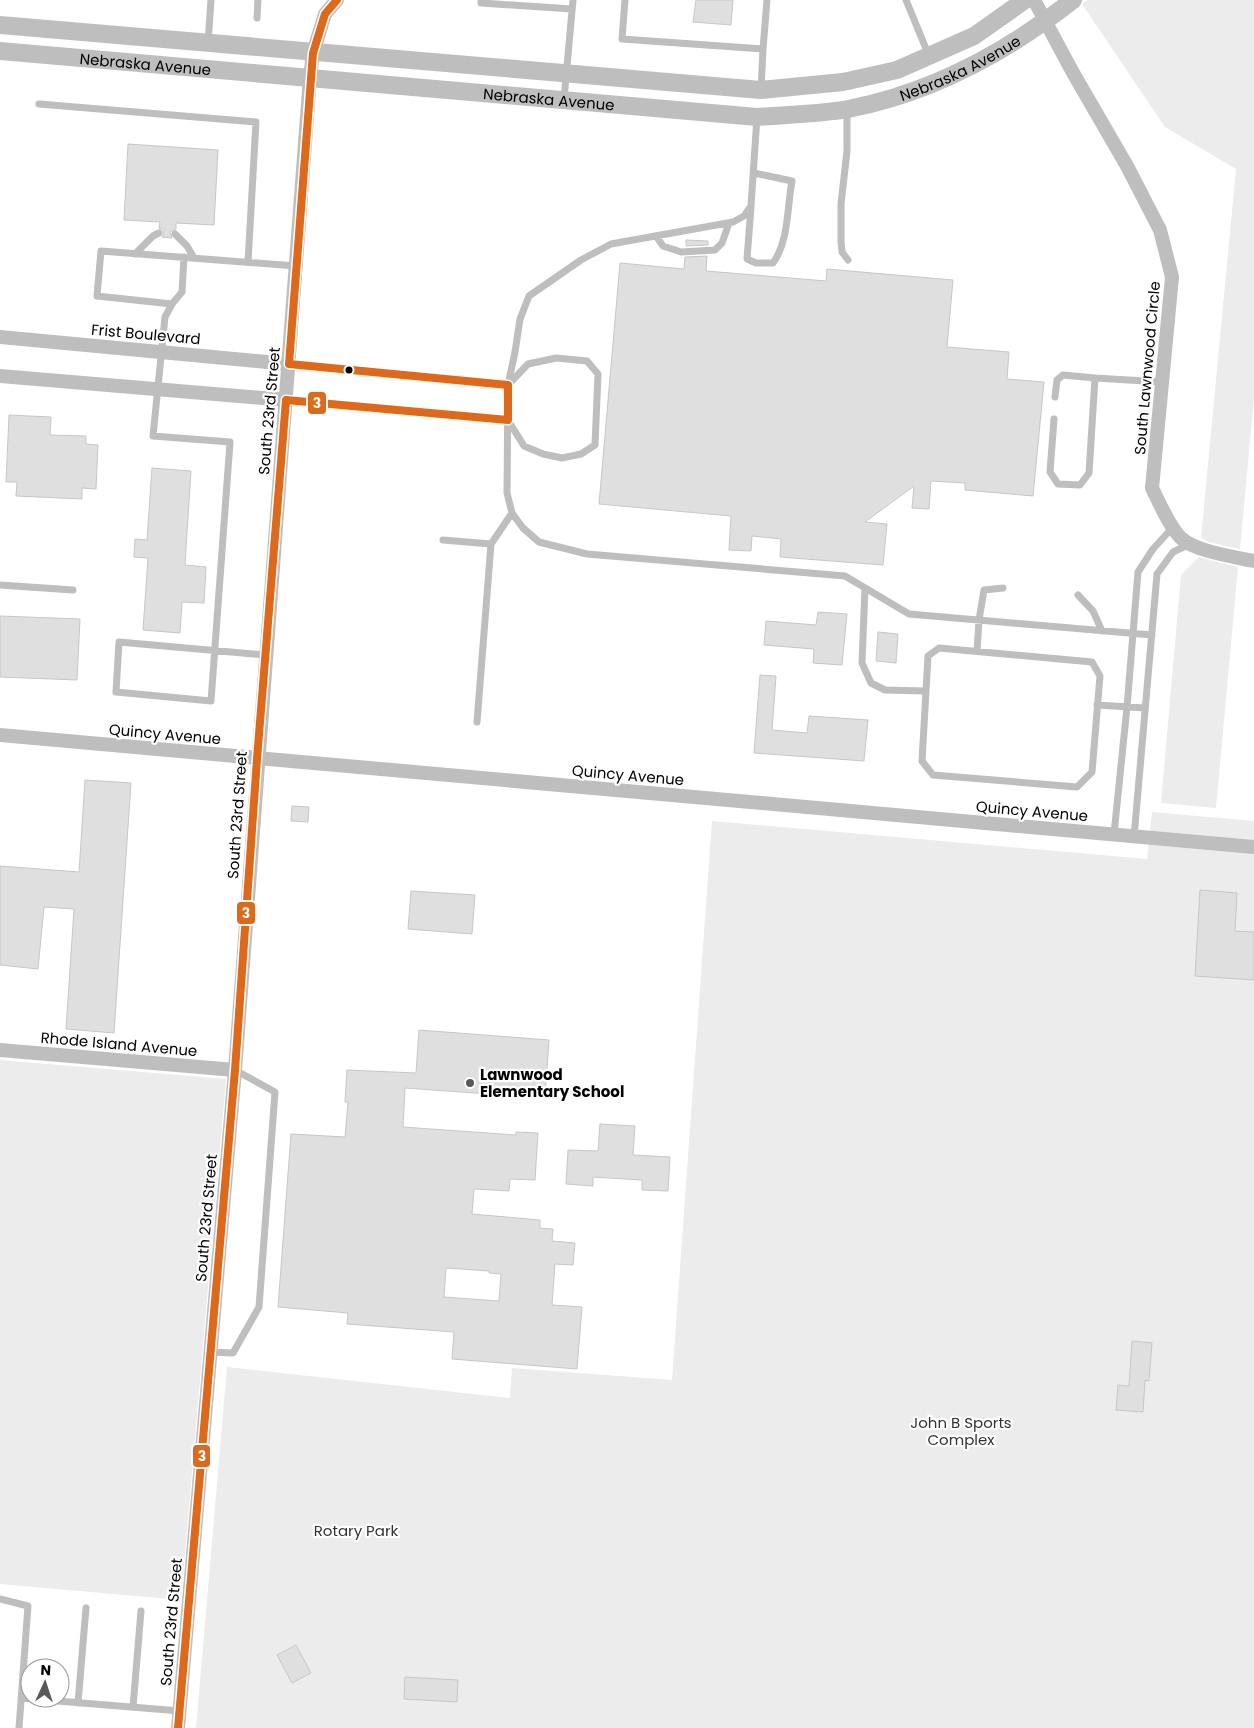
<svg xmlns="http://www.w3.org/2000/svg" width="1254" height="1728" font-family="Poppins,sans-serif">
<rect width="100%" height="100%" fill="#fff"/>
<path fill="#ececec" d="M1087,0h167v398l-14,151 -32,-7 -7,-4 35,-369 -71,-42 -83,-123z
M1199,557l39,10 -22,241 -55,-5 20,-228z
M1152,812l102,9v907h-1058l31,-361 283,31 2,-30 160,12 40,-559 435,38z
M0,1060l226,19 -45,521 -181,-16z"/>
<path fill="#dfdfdf" stroke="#c7c7c7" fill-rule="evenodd" d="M696,0h37l-2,25 -38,-3z
M128,144l90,6 -4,75 -38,-2v6l-6,3 2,6 -10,-1 2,-4 -2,-4 -3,-1 1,-6 -36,-2z
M686,240l22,1v4l-22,1z
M707,256l-1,15 120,10 1,-12 126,11 -6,67 62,5 -2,27 37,3 -11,114 -68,-6v-7l-34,-2 -2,28 -17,-1 2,-22 -49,36 22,2 -4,41 -103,-8 1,-18 -29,-3 -1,15 -22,-1 2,-34 -132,-12 21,-241 64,6 1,-12z
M9,415l42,2 -1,18 36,1v8l12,1 -2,44 -14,-1v11l-66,-3 1,-14h-11z
M152,468l39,3 -6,94 21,2 -2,36 -22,-1 -2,31 -37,-3 5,-72 -14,-1 1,-18 12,1z
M818,612l29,2 -5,51 -29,-2 1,-14 -50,-4 2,-24 50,4z
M0,616l80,3 -3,61 -77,-3z
M878,632l20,2 -2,29 -20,-2z
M760,675l16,1 -4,54 35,3 2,-17 59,4 -4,41 -110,-8z
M85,780l46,3 -17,250 -48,-4 8,-120 -30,-2 -6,62 -38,-4v-99l79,6z
M292,806l17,1 -1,15 -17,-1z
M1200,890l37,3 -2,38 19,1v48l-59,-4z
M411,891l64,4 -3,39 -64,-5z
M419,1030l130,10 -4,58 -140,-10 -2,39 113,8v-3l22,1 -3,47 -25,-1 -1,12 -35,-2 -2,25 68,6v8l13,1 -1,12 23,2 -2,22 -18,-1 -3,41 30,2 -5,62 -125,-10 2,-27 -107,-8 1,-11 -70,-6 13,-173 54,3 3,-35h-3l2,-32 69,3zM446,1268l43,3v2l12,1 -2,27 -55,-4z
M600,1124l35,2 -2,29 37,2 -2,34 -26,-1v-10l-49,-3v9l-27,-2 2,-34 30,1z
M1132,1341l20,2 -3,38 -4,-1 -2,32 -27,-2 2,-25 11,1z
M296,1645l15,28 -19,10 -15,-28z
M405,1677l53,3 -1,22 -53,-3z"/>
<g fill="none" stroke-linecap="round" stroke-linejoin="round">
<path stroke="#bebebe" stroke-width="7" d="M481,0v3l91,6
M625,0l-3,39 141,10 -2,41
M906,0l23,56
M257,18l1,-18
M208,43l3,-43
M763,49l4,-49
M564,99l9,-99
M39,104l217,18 -8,140
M847,109v42l-6,53v37l1,11 6,8
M757,117l-6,89 -7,10 -11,6 -122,22 -30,16 -52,36 -9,23 -5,33 -7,33 -1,108 5,20 11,15 16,14 48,12 258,22 64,38 243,21
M751,207l-4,52 9,4h17c16,-22 14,-56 19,-82l-38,-8
M175,234l12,12 7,12
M656,236l7,10 18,6 34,-2 7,-7 7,-20
M135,254l18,-18 6,-3
M184,257l-2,35 -10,12 -75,-8 4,-45 195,15
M172,304l-7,13 -12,119 77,6 -19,259 -95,-9 3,-50 146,13
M289,364l219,21
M1055,397l2,-17 6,-5 32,3
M286,400l222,20
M1054,419l-4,53 8,12 22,1 9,-12 6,-95 67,4
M508,420l16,26 19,8 19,4 19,-4 14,-9 3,-71 -11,-13 -31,-3 -28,6 -20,21
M443,540l48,4 21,-31
M0,585l73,5
M865,588l-3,75 9,20 14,7 40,1
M1078,595l15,16 9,20
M939,648l153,14 8,14 -8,96 -15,15 -144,-12 -11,-14 6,-105z
M977,651l2,-31 5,-30 19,-2
M1097,705l48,3
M477,722l14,-178
M1114,834l13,-127 11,-135 15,-23 20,-22
M1134,837l23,-263 16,-22 17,-8
M210,1352l23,1 26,-46 16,-215 -40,-22
M0,1599l28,7 -9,122
M21,1698l159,13
M78,1703l8,-95
M133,1707l8,-96"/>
<path stroke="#bebebe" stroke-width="14" d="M1034,0l38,71 55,95 33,64 12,47 -20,211c7,14 18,40 29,50 13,13 54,19 73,23
M0,337l289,27
M0,376l286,24
M0,735l1254,112
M0,1050l235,20
M178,1728l57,-658 75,-993 3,-24 12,-39 12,-14"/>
<g stroke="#bebebe" stroke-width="18">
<path d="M0,25l761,65 82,-8 54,-12 77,-34 51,-36"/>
<path id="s1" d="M0,51l757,66c29,-2 63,-3 91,-8 83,-16 159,-57 225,-109"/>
</g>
<defs>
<path id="bus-1" d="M178,1728l57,-658 22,-311 29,-359 222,20v-35l-219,-21 24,-311 12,-39 12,-14"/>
</defs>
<use href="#bus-1" stroke="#fff" stroke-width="11"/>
<use href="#bus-1" stroke="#e06816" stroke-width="8"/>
</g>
<circle fill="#000" stroke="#fff" stroke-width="2" cx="349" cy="370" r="4.5"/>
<circle fill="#595959" stroke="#fff" stroke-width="2" cx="470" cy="1083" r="5"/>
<g text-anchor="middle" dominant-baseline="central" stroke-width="4.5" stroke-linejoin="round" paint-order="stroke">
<g font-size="15" fill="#000" stroke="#fff">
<text stroke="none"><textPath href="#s1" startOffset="146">Nebraska Avenue</textPath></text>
<text stroke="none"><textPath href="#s1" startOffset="971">Nebraska Avenue</textPath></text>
<text stroke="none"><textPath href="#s1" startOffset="551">Nebraska Avenue</textPath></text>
<text transform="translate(146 334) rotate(5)">Frist Boulevard</text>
<text transform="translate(1147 368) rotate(-85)">South Lawnwood Circle</text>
<text transform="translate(269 411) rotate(-85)">South 23rd Street</text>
<text transform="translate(165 734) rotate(5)">Quincy Avenue</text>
<text transform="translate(628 775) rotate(5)">Quincy Avenue</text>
<text transform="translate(1032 811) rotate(5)">Quincy Avenue</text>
<text transform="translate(237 815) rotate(-86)">South 23rd Street</text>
<text transform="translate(119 1044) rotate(5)">Rhode Island Avenue</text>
<text transform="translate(206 1218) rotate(-85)">South 23rd Street</text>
<text transform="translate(171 1622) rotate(-85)">South 23rd Street</text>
</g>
<g font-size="15" font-weight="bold" fill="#000" stroke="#fff" text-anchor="start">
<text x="480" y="1074">Lawnwood<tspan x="480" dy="17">Elementary School</tspan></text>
</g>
<g font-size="15" fill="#333" stroke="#fff">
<text x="961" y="1422">John B Sports<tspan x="961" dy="17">Complex</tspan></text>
<text x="356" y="1530">Rotary Park</text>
</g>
</g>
<g stroke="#fff" stroke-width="2">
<rect x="307" y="391" width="20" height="24" rx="5" fill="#e06816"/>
<rect x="236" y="901" width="20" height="24" rx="5" fill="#e06816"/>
<rect x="192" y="1444" width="19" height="24" rx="5" fill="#e06816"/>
</g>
<g font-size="14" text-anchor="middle" font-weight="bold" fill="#fff">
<text x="317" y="408">3</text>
<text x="246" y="918">3</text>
<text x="202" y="1461">3</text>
</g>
<g transform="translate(45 1683) rotate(3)"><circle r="24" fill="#ffffff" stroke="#999999"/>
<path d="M0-4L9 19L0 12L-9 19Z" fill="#595959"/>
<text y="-8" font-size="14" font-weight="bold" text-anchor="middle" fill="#000000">N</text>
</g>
</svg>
